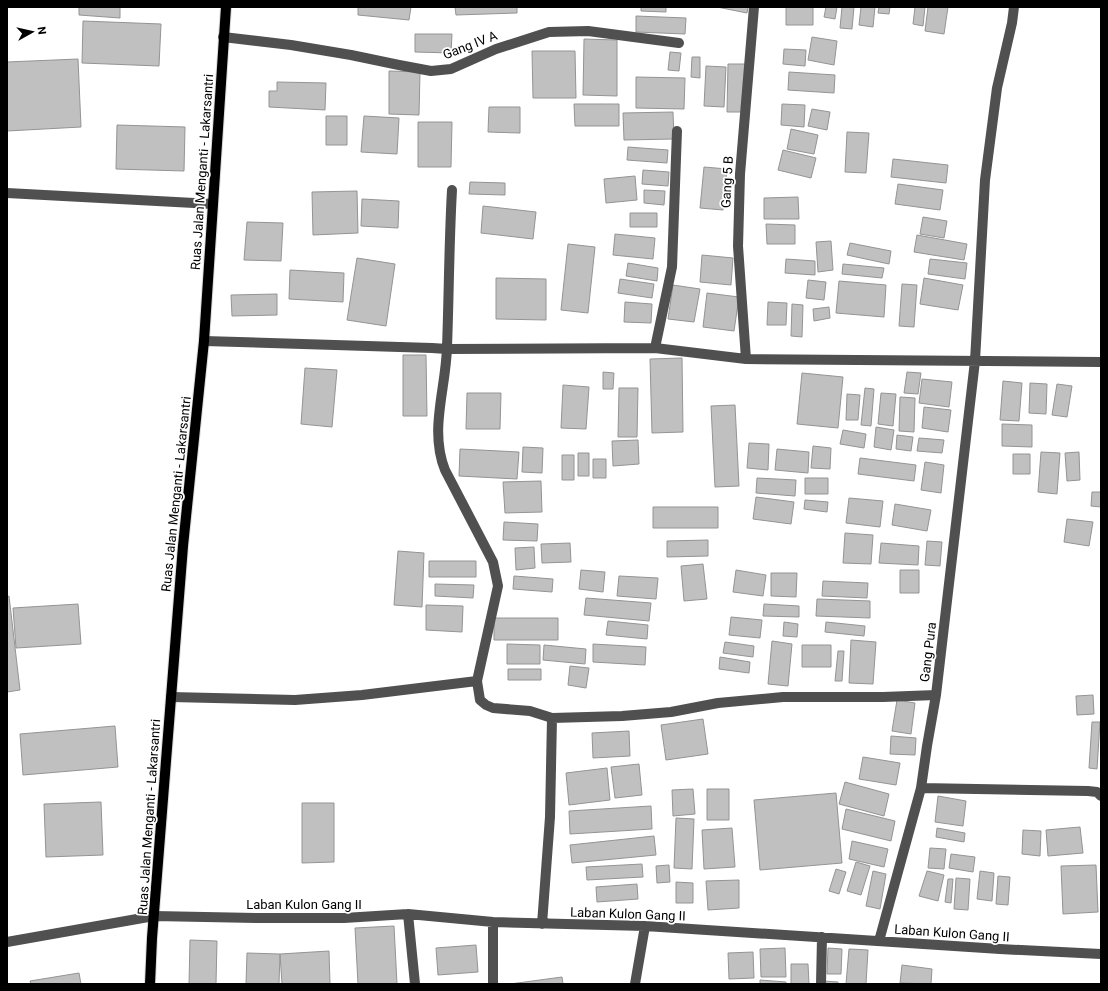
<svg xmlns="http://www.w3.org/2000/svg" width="1108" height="991" font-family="Roboto,sans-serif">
<rect width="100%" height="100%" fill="#fff"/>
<path fill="#c0c0c0" stroke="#949494" d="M79,7h41v11l-41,-3z
M358,7h53l-2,13 -51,-5z
M455,7h62v6l-61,2z
M641,7h25v5l-25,-1z
M717,7h31l-1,6z
M786,7h27v18h-27z
M826,7h11l-2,12 -11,-2z
M842,7h12l-2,22 -12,-1z
M861,7h14l-2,20 -14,-2z
M879,7h11l-1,7 -11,-1z
M915,7h10l-2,19 -10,-2z
M928,7h20l-4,27 -19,-3z
M636,16l50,2 -1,16 -49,-2z
M83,21l78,3 -2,42 -77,-3z
M415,34h37l-1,19 -36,-1z
M812,37l25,4 -3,24 -26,-5z
M584,39l33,1v56l-34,-1z
M784,49l22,1 -1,16 -22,-2z
M532,51h43l1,47h-43z
M670,52l11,1 -2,18 -11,-1z
M692,57h8v21l-9,-1z
M78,59l3,68 -74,4v-69z
M728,64h17l-1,48h-17z
M706,66l20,1 -2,40 -20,-1z
M389,71l31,1 -1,43 -30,-1z
M789,72l46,3 -1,18 -46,-3z
M636,77l49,1 -1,31 -48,-1z
M277,82l49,1 -1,27 -56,-3v-16h8z
M574,104h45v22h-44z
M782,104l23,1 -1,22 -23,-2z
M489,107h31v26l-32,-1z
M812,109l18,3 -3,18 -19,-4z
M673,112l1,27 -50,1 -1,-27z
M326,116h21v29h-21z
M364,116l35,2 -2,36 -36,-2z
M418,122h34l-1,45h-33z
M117,125l68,2 -1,44 -68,-2z
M791,129l27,6 -4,19 -27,-5z
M847,132l22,1 -3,40 -21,-1z
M628,147l40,3 -1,13 -40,-3z
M783,150l33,8 -5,20 -33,-8z
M893,159l55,6 -2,18 -55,-6z
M704,167l23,2 -4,41 -23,-2z
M643,170l26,2 -1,14 -26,-2z
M635,176l2,24 -31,3 -2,-24z
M470,182l35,1v12l-36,-1z
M898,184l45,6 -3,20 -45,-6z
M644,190l21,1 -1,14 -20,-2z
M357,191l1,42 -45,2 -1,-43z
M798,197l1,22h-35v-21z
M362,199l37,2 -1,27 -37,-2z
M483,206l53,6 -3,27 -52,-6z
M630,213h27v14h-27z
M923,217l24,4 -3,17 -24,-4z
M247,222l36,1 -2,38 -37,-1z
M766,224l29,1v19h-28z
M615,234l40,4 -2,21 -40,-4z
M917,235l50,9 -3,16 -50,-8z
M831,241l2,29 -15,2 -2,-30z
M850,243l41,8 -2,13 -42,-9z
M568,244l27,3 -7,66 -27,-3z
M702,255l31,3 -2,27 -31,-3z
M357,258l38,6 -9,62 -39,-6z
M786,259l29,2v14l-30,-2z
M930,259l37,4 -2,16 -37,-5z
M628,263l30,5 -1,13 -31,-5z
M843,264l41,4 -2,10 -40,-4z
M290,270l54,3 -1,29 -54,-3z
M496,278l50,1v41l-50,-1z
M924,278l39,7 -5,25 -38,-6z
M620,279l34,5 -2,14 -34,-5z
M808,280l18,2 -2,18 -18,-2z
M839,281l47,4 -2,32 -48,-4z
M902,284l15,1 -3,42 -15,-1z
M673,285l27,4 -6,33 -26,-3z
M707,293l32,4 -5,34 -31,-4z
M277,294v21l-45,1 -1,-21z
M625,302l27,2 -1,19 -27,-1z
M768,302l19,1 -1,22h-19z
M792,304l11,1 -1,32 -11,-1z
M829,307l1,11 -16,3 -1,-12z
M403,355h23l1,61h-24z
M682,358l1,74 -31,1 -2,-74z
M305,368l32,2 -5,57 -31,-3z
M603,372l11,1 -1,16h-10z
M907,372l14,1 -3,21 -14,-1z
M802,373l41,4 -5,51 -41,-4z
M922,379l30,3 -3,25 -30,-4z
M1003,381l19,2 -3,38 -19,-1z
M1030,383l17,1 -1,30 -17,-1z
M1057,384l15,2 -5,31 -15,-2z
M563,385l26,2 -3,42 -25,-1z
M619,388h19l-1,49h-19z
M865,388l9,1 -3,37 -10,-1z
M467,393h34l-1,36h-34z
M881,393l15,1 -3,32 -15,-2z
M847,394l13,1 -2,25h-12z
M900,397l15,1 -1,34 -15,-1z
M735,405l4,81 -24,1 -4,-81z
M924,407l27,3 -3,22 -26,-4z
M1002,424l30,1v22l-30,-1z
M876,427l18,3 -3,20 -17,-3z
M843,430l23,4 -2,14 -24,-4z
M897,435l16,2 -2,14 -15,-2z
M919,438l25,2 -2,13 -25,-2z
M638,440l1,24 -26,2 -1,-25z
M749,443l20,1 -1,26 -21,-2z
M813,446l18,2 -1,21 -19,-1z
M523,447l20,1 -1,25 -20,-1z
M460,449l59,3 -2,27 -58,-3z
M777,449l32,3 -1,21 -33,-3z
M1041,452l19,1 -3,41 -19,-2z
M1079,452l1,28 -13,1 -2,-28z
M578,453h11v23h-11z
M1013,454h17v20h-17z
M562,455h12v25h-12z
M860,458l56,7 -2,16 -56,-7z
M593,459h13v19h-13z
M925,462l19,3 -3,28 -20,-3z
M757,478l39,2 -1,16 -39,-3z
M805,478h23v16h-23z
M541,481l1,31 -37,1 -2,-31z
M1092,492h9v15l-10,-1z
M756,497l38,5 -3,22 -38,-5z
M849,498l34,3 -3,26 -34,-4z
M805,500l23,2 -1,10 -23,-3z
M895,504l36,6 -4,21 -35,-6z
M653,507h65v21h-65z
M1067,519l26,3 -4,24 -25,-4z
M504,522l34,2 -1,17 -34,-1z
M845,533l28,2 -2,29 -28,-1z
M708,540v16l-41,1v-16z
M927,541l15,1 -2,24 -15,-1z
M570,543l1,19 -29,1 -1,-19z
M881,543l38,3 -1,19 -39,-2z
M534,547l1,21 -19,2 -1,-22z
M398,551l26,2 -2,54 -28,-2z
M429,561h47v16h-47z
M703,564l4,35 -23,2 -3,-35z
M581,570l24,2 -2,20 -24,-3z
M736,570l30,5 -3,21 -30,-4z
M900,570h19v23h-19z
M771,573h26l-1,24 -25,-1z
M514,576l39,3 -1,13 -39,-3z
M619,576l39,2 -2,21 -39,-3z
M823,581l45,2 -1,15 -45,-2z
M435,584l39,1 -1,13 -38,-2z
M9,596l11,94 -13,2v-95z
M586,598l65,5 -2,18 -65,-6z
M817,599l53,2v17l-54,-2z
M78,604l3,40 -65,4 -3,-40z
M764,604l35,2v11l-36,-1z
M426,605l37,1 -1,26 -36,-2z
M731,617l31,3 -2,18 -31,-3z
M494,618h64v22h-64z
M608,621l40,4 -1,14 -41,-4z
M784,622l14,2 -1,13 -14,-1z
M826,622l39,4 -1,10 -39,-4z
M851,640l25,2 -3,42 -24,-1z
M772,641l20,3 -4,42 -20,-2z
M725,642l29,4 -1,11 -30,-4z
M507,644l33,1v19h-33z
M593,644l53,3 -1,18 -52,-3z
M544,645l42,4 -1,15 -42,-4z
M802,645h29v22h-29z
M838,651h6l-2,30h-7z
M720,657l30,5 -1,11 -30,-4z
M570,666l19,2 -3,20 -18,-3z
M508,669h33v11h-33z
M1093,695l1,19 -17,1 -1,-19z
M897,700l18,3 -4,31 -19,-3z
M703,719l5,35 -42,6 -5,-35z
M1092,722h8l-3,47 -8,-1z
M115,726l3,41 -95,8 -3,-41z
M629,731l1,25 -37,2 -1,-25z
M891,736l25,2 -1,17 -25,-1z
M863,757l37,6 -4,22 -37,-6z
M639,764l3,31 -27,3 -4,-31z
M607,768l3,32 -41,5 -3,-32z
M845,782l44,12 -5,22 -45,-12z
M693,789l2,25 -22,2 -1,-26z
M707,789h22v31h-22z
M836,793l6,70 -82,7 -6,-70z
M938,796l28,5 -3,25 -28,-4z
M101,802l2,53 -57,2 -2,-53z
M302,803h32v59l-32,1z
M651,806l1,23 -82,5 -1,-23z
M846,809l49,12 -4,20 -49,-12z
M676,818l18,1 -2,50 -18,-1z
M1080,827l3,26 -35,3 -2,-26z
M732,828l3,39 -31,2 -2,-39z
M937,828l28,5 -1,9 -28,-5z
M1023,830l18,1 -1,25 -18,-2z
M654,836l2,19 -84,8 -2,-18z
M852,841l36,8 -4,18 -35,-8z
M930,848l16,1 -2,20 -16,-1z
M951,854l24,3 -2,15 -24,-4z
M856,862l14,4 -9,29 -14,-4z
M642,864l1,13 -56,3 -1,-13z
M669,865l1,17 -13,1 -1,-17z
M1096,865l2,47 -35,2 -2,-48z
M836,869l10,3 -7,22 -10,-3z
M873,871l13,3 -6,35 -14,-3z
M927,871l17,4 -6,26 -19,-5z
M980,871l14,2 -2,28 -15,-2z
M998,876l12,1 -2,28 -12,-1z
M956,878l14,1 -2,31 -14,-1z
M948,879h5l-2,24 -6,-1z
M739,880v28l-31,2 -2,-29z
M676,882l17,1v20h-17z
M637,884l1,15 -41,3 -1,-15z
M394,926l3,58h-39l-3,-56z
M190,940l27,1 -1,43h-27z
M476,945l2,27 -40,3 -2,-27z
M785,948l1,29h-25l-1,-28z
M828,948l14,1 -1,25h-14z
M849,949l19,1 -2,34h-20z
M329,951l1,33h-48l-2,-30z
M753,952l1,26 -25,1 -1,-26z
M247,953l33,1 -1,30h-33z
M791,964h17l1,20h-18z
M902,965l30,4 -1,15 -31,-1z
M79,973l2,11h-50l-1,-3z
M562,977l1,7h-53z
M760,980l26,2v2h-26z
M823,981l15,1v2h-15z"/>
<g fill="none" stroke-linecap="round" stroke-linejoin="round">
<defs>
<path id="major" d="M150,984l2,-46 31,-392 21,-205 22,-334"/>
</defs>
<use href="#major" stroke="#dbdbdb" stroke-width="12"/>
<path stroke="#505050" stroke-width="10" d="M223,37l68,8 60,10 48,10 32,6 20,-2 45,-20 53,-17 39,-1 91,12
M452,190c-3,52 -3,105 -5,157 -1,42 -18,83 -2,123l48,92 5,24 -21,95 3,19 6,5 7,3 37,3 22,7 70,-2 49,-4 47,-9 65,-6h100l53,-2
M7,193l206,11
M204,341l228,7 15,1 208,-1 91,11 355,3
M655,348l17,-81 5,-136
M746,359l-8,-113 2,-72 14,-167
M171,697l124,3 67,-5 115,-14
M921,788l167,3 9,1 4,4
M408,914l7,70
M542,924l8,-107 2,-99
M879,941l42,-153 6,-42 9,-51 39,-334 10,-181 12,-92 15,-65 2,-16
M7,942l147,-26 103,2h87l64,-4 85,8 152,4 355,23 101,5
M493,984v-62
M635,984l10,-58
M821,984l1,-47"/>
<use href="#major" stroke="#000" stroke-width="10"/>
</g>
<g text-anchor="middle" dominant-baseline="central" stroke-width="3.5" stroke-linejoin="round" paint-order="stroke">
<g font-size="13" fill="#000" stroke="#fff">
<text transform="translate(470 45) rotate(-21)">Gang IV A</text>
<text transform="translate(202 172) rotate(-86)">Ruas Jalan Menganti - Lakarsantri</text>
<text transform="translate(727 182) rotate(-87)">Gang 5 B</text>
<text transform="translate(176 494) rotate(-84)">Ruas Jalan Menganti - Lakarsantri</text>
<text transform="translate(928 652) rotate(-83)">Gang Pura</text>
<text transform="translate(149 817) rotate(-86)">Ruas Jalan Menganti - Lakarsantri</text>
<text x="304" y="904">Laban Kulon Gang II</text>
<text transform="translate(628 914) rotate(2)">Laban Kulon Gang II</text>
<text transform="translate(952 933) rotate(4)">Laban Kulon Gang II</text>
</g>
</g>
<rect width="1108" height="991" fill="none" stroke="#000000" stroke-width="16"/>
<g transform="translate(32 32) rotate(82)" stroke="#ffffff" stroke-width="3" paint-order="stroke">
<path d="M0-3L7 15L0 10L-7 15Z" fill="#000000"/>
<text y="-6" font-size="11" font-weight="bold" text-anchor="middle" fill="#000000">N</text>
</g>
</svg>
